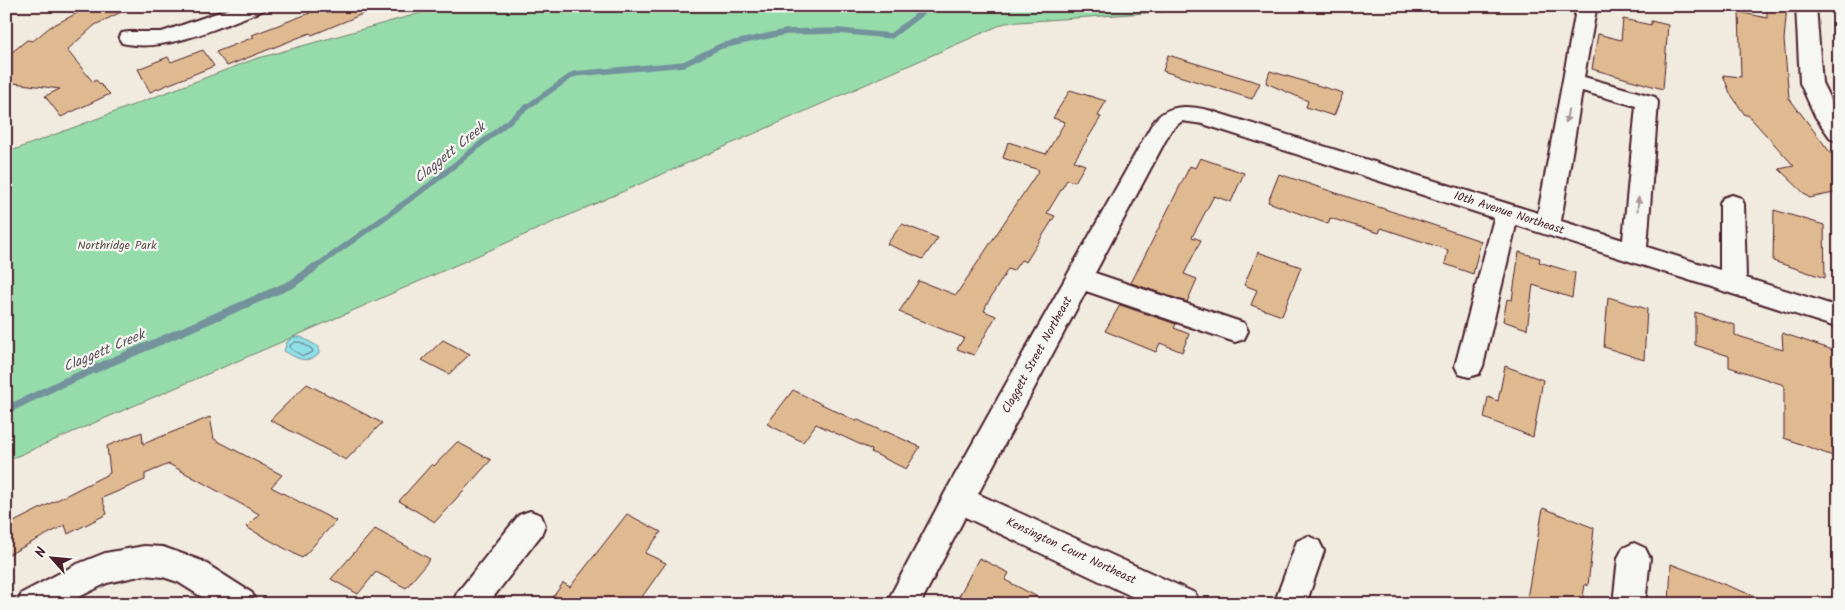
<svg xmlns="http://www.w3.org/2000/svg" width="1845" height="610" font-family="Kalam,sans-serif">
<rect width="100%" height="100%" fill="#f1eade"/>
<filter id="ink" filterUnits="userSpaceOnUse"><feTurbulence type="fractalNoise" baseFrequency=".02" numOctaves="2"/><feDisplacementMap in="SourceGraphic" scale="10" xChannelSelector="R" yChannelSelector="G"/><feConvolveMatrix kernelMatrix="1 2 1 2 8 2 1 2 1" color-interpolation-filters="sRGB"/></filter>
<g filter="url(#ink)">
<path fill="#96dcaa" stroke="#707e6a" d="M446,6h796l-237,17 -712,314 -287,124v-308l249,-94z"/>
<path fill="#8edfe7" stroke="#73929c" d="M293,337h8l18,10v7c-14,11 -22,4 -35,-3l3,-9z"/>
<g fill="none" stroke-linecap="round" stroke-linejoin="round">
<path stroke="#656c76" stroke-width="1" d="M295,342h5l12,7 1,3 -10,4 -12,-7 -1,-3z"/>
<path stroke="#73929c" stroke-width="5.5" d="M313,269l118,-85 93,-75 50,-35 110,-10 37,-18 65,-14 53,-1 52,5 39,-30"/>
<path stroke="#73929c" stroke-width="8" d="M6,410l54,-26 232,-100 23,-17"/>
</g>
<path fill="#dfba90" stroke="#4a1f2b" d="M91,6h42l-38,19 -28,25 26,32 3,-2 14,14 -49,23 -16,-21 15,-7 -54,-7v-25l21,-17 6,1 17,-14z
M304,6h72l1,2 -65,27 -2,-2 -83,33 -11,-14 38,-15 -2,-2 58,-22z
M1767,6h20l-3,34 5,58 50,66v28l-30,6 -30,-29 15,-3 -46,-51h-3l-15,-22 -7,-18 18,2 -2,-65 28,6z
M1623,19l28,6v-4l17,4 -5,64 -71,-20 6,-35 23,6z
M203,50l11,16 -64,26 -12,-23 30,-12 3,5z
M1168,55l92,28 -8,16 -89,-28z
M1270,71l73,22 -9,23 -28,-9 2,-6 -42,-18z
M1070,90l36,11 -8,15 3,1 -27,44 11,4 -10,17 -8,-2 -20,33 8,3 -29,46 -5,-2 -8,11 -5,-2 -23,38h1l-2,4 12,5 -22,39 -17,-6 7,-11 -65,-26 20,-31 37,14 83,-125 -36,-12 5,-16 38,12 19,-32 -12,-4z
M1200,158l44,15 -13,29 -17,-6 -22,41 9,3 -17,34 13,5 -10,23 -56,-19 59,-117 5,2z
M1279,174l202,67 -8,33 -28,-10 3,-14 -67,-22 -2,5 -49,-15 -2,6 -60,-22z
M1774,210l50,15 1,53 -52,-17z
M902,224l36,14 -15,21 -36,-15z
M1258,252l43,15 -19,49 -31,-11 6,-15 -13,-5z
M1519,252l21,6 -1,4 36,11 -3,25 -39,-13 -6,44 -24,-8 4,-22 5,1z
M1608,297l39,12 -3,51 -40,-13z
M1120,305l56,19 -2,4 15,6 -7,18 -22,-9 -4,9 -51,-21z
M1695,312l40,13v10l48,15 -1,-17 57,19v56l-2,-1 1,51 -54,-20v-53l-55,-18v-11l-34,-11z
M443,340l27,14 -21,20 -27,-14z
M1505,366l38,14 -10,57 -49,-19 4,-21 10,4z
M307,384l75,39 -36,37 -76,-40z
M793,390l63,31 2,-1 26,12 1,-1 35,16 -14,22 -35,-17 1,-2 -56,-26 -13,18 -36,-18z
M210,417l4,22 68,36 -11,12 65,34 -34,37 -56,-31 13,-13 -90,-50 -24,10v6l-43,18 5,16 -39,20 -3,-9 -59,31v-30l104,-53 -3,-27 35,-14 1,12z
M457,442l34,18 -56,62 -36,-21 33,-37 2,2z
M1543,508l51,20 -6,58 -3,-2 -3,20h-56z
M627,514l34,18 -16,21 21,10 -29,41h-89l15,-21 7,4z
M375,529l55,30 -24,29 -30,-16 -18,22 -27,-15z
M979,558l30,15 -4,7 46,24h-96z
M1671,564l99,38v2h-101z"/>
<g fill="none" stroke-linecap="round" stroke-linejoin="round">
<defs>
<path id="minor" d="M237,6h30l-3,4c-41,15 -99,44 -142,33l-3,-5 3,-5 7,-1h33z
M1578,6h16l2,4 -12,67 71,20 3,5 -11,145 73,23v-66l3,-6 9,-3 9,3 3,6 2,74 93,29v21l-323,-103 -33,141 -4,8 -10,3 -10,-3 -4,-8 39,-148 -291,-94 -21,-3 -11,9 -76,143 149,50 4,8 -4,8 -9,3 -149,-51 -108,203 217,99 5,11h-52l-183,-87 -45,87h-34l61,-115 204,-363c13,-22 34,-21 57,-16l330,103 38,-203zM1582,91l54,15 -13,134 -62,-19z
M1796,6h20l6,77 17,34v25l-8,-3 -16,-23 -15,-33z
M530,511l11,4 4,10 -4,10 -53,69h-36l5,-11 62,-78z
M1308,536l11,5 5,10 -18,53h-32l23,-63z
M1634,543l11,5 5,10 -5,46h-32l5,-46 5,-10z
M144,546l19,1 39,14 50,32 5,11h-44l-35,-22 -15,-5 -19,-2 -37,8 -42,21h-48l5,-11 53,-28 30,-12z"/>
</defs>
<use href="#minor" stroke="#4a1f2b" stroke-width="4"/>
<use href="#minor" fill="#f6f6f2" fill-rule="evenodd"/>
</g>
<defs><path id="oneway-solid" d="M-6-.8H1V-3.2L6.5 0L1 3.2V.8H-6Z" transform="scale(1.25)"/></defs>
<g fill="#a99598">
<use href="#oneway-solid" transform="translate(1567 116) rotate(100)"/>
<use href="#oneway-solid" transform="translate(1638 204) rotate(-85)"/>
</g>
</g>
<g text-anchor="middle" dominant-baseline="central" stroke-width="4.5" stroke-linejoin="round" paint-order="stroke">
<g font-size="12" fill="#4a1f2b" stroke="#f6f6f2">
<text transform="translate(1509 213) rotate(18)">10th Avenue Northeast</text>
<text transform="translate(1037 355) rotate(-61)">Claggett Street Northeast</text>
<text transform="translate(1071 551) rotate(25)">Kensington Court Northeast</text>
</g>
<g font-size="12" fill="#5d4e4b" stroke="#f6f6f2">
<text x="117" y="245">Northridge Park</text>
</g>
<g font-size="14" font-style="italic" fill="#5b4f5a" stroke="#f6f6f2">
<text transform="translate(450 153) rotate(-39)">Claggett Creek</text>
<text transform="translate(104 351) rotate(-23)">Claggett Creek</text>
</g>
</g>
<rect width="1845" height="610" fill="none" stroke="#f6f6f2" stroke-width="25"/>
<rect x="12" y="12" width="1820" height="585" fill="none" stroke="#4a1f2b" stroke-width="2" filter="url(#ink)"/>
<g transform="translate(52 558) rotate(297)" stroke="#f6f6f2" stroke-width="4" paint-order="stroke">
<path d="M0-4L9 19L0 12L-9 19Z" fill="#4a1f2b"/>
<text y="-8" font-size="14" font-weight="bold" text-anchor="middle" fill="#4a1f2b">N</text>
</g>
</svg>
